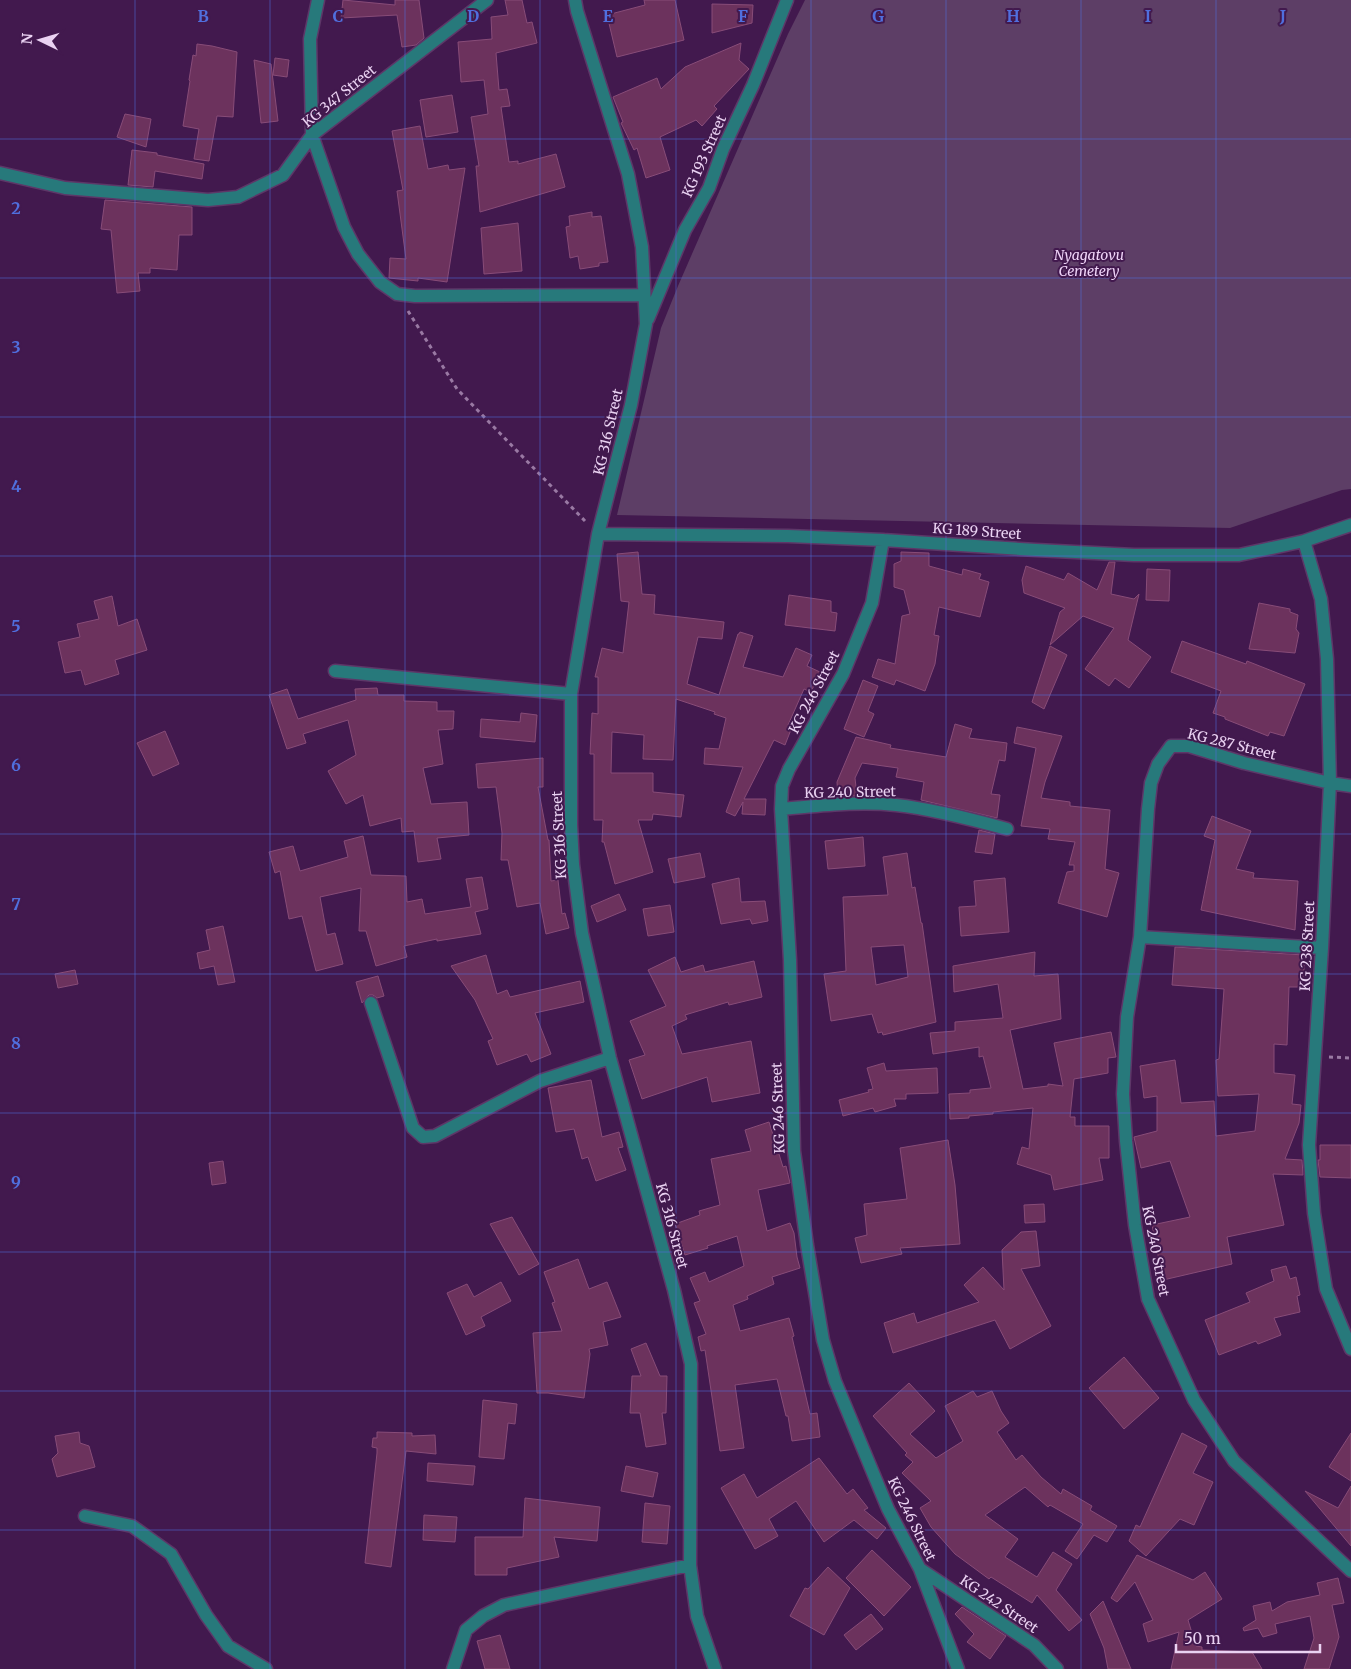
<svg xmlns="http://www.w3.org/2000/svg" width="1351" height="1669" font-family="Merriweather,serif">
<rect width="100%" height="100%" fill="#42194e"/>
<path fill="#5d3e66" d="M805,0h546v489l-9,1 -112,38 -613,-13 44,-187 17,-42 110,-252z"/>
<path fill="#6c325d" stroke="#884c78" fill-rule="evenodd" d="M343,0l52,5v-5h24l5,38 -8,7 -14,2 -5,-32 -56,3z
M505,0h17l5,23 5,-1 5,21 -41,10 3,37 8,-1 3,17 -9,1 8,55 9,-1v3l38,-10 9,33 -85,25 -4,-46h3l-8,-49 17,-3 -4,-34 -23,2 -3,-40 34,-3 -1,-22 17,-2z
M644,0h31l9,40 -67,17 -10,-42 38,-10z
M712,4l41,1 -1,18 -40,10z
M741,43l-2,17 10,9 -35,37 3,3 -15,17 -6,-6 -36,17 10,33 -24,8 -9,-30 -3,2 -13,-27 2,-1 -10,-25 44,-19 4,11 24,-22z
M197,44l15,2 25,6 -4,65 -16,-1 -8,45 -15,-2 5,-30 -16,-3 7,-45 -1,-1 4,-25 3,1z
M275,58l14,2 -2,17 -14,-2z
M254,60l17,4 7,57 -17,2z
M452,95l6,37 -32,5 -6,-37z
M125,114l26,5 -5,28 -29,-10z
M420,126l8,43 20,-4 1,5 16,-2 -18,114 -29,-4v3l-29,-3 1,-20 16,1 -9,-68 6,-1 -11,-59z
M132,150l25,3v2l47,9 -2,15 -47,-8 -2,16 -25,-2z
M105,200l87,7v28h-13l-2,35 -27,-2v5h-12l2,18 -23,2 -6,-63 -10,-1z
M592,212v5l9,-1 7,46 -9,1v3l-19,3 -2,-13 -8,2 -4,-31 4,-1 -1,-10z
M518,223l4,48 -38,3 -3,-46z
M638,552l4,42 13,1 -1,19 70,8 -2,17 -24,-2 -11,47 32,11 19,-61h1l1,-2 13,4 -10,31 40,10 13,-29 16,7 -5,11 13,6 -9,20 -7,-3 -16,36 4,2 -7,18 -11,-5 -30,59h22l-1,16 -23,-1 1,-12 -8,14 -9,-4 17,-45 -39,-3 1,-16 14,1 7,-31 -12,-4 1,-2 -39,-13 -3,61 -30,-1 1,-24 -32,-3 -1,41h42v19l31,3 -3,22 -28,-3 -1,6h-14l15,52 -38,12 -11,-42h-2l1,-22h-9v-66h-4l2,-41 6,1v-37h-3l7,-29 21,5 6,-51 -8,-1 -4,-47z
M901,552l28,1v13l33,9 1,-6 18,5 -2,5 10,3 -9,35 -41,-10 -5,28 5,1 -4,28 -10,27 -29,-11 -2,5 -22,-8 6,-18 17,5 7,-48 8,-2 -6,-24 -10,-3v-23l7,-3z
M1109,562h6l-4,32 23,5 5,-5 -11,46 23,17 -22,31 -14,-10 -6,8 -24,-17 29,-41 -31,-12 -33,29 10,-33 5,-4 -41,-15 -2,-13 4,-14 38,14 4,-7 29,17z
M1147,569l23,1 -1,31 -23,-1z
M789,595l42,6v11l6,1 -2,18 -50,-6z
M112,596l6,30 19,-7 10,31 -32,10 4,14 -34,11 -4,-15 -16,3 -7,-31 22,-5 -3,-13 22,-5 -5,-18z
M1259,603l31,6v3l8,3 -2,14 3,4 -4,20 -46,-4z
M1182,641l64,23 1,-3 58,23 -21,52 -14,-4 -2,4 -43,-17v-2l-12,-4 8,-22 -50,-19z
M1050,646l17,9 -23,54 -12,-7z
M863,680l15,6 -10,25 6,3 -10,23 -20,-8z
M377,688l1,7h26v6l33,1v9h17l-1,18 -15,1 5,34 -20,4 8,36 36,-2 2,33 -32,3 4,21 -23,3 -4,-31 -12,1 -1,-14 -31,8 -7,-31 -17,9 -18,-33 28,-16 -8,-35 -45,14 3,9 -19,6 -18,-54 18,-6 11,30 58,-19 -1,-11z
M521,713l16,2 -2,27 -55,-5 1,-18 39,3z
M955,724l17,5 -3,9 38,5 -2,18 -6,-1 -8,34 9,1 -3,23 -76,-18 3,-18 -28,-5 2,-9 -36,-5 -7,15 2,18h-19l-1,-14 19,-45 35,8 -1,3 56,9z
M1017,727l45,9 -17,46 -4,16 29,4v4l40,4 -5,59 14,4 -12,44 -49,-14 9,-31 7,-1v-6h-5l6,-23 -27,-3 2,-10 -29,-3 15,-78 -22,-5z
M165,731l14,33 -26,12 -16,-33z
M543,758v29h-5l10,53h1l2,41 7,-1 4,34 3,-1 4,15 -23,6 -6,-31 -23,4 -9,-47h-7l1,-27 -6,-46 -18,1 -2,-24z
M1212,816l39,15 -15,38 18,4 -1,5 45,3 -3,49 -94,-20 14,-70 -11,-4z
M979,830l16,4 -3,20 -17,-2z
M363,836l8,39 35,1 1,26 15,-3 3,15 46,-7 -5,-28 16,-2 6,32 -13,3 6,22 -44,7v-2l-33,7 3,11 -31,9 -10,-35h-7l2,-43 -41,9 7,38 8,-2 8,31 -27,7 -14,-55 -13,3 -9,-48 -5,2 -6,-21 24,-6 7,25 48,-14 -4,-16z
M863,837l2,29 -37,3 -3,-28z
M700,853l5,24 -31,6 -6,-24z
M907,853l5,35 3,-1 6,36h1l14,99 -53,13 -1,-3 -4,1 -6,-19 -41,7 -7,-47 22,-3 -3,-74 45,-2 -5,-38zM904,945l4,32 -32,8 -5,-38z
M739,878l2,24 24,-1 3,20 -16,3 -2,-5 -29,5 -9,-40z
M1005,878l4,54 -48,4 -2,-29 17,-1 -2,-25z
M619,894l7,16 -29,12 -6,-16z
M670,905l4,27 -26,4 -5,-27z
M223,926l12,56 -17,3 -4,-19 -14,3 -3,-16 13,-3 -4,-20z
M1175,947l129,8v32h-15l-2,58 -13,-1v29l21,2 -3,29 9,1 -2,18 -14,36 17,1 1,15 -30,-1 11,51 -57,12 5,27 -69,16 -11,-55 38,-8 -20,-56 -29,7 -7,-31 23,-6v-35l-13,2 -4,-32 35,-6 6,43 33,-2 2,35 39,-5 4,-37 -41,2 -2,-36 3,-1 5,-70 -52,-4z
M1035,952l-1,24 24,-2 3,45 -51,11 13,59 25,-3v-2l15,2 -9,-43 57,-11 5,25 -8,1v15l-34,6 -4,38h5v9h34v32h-10l4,22 -49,10 -3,-15 -34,-11 5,-17 7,2 4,-41 -40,4v2l-24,2v2l-19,1 -1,-25 21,-1v-3l21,-2 -8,-32 -4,1v-10l-46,7 -3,-21 25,-2v-9l48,-4 -5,-34 -44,8 -1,-26z
M486,955l11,39 10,-4 3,7 70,-16 4,21 -49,11 16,41 -20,8 -4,-8 -30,11 -9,-24 5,-2 -18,-39 -24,-34z
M675,957l6,15 22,-7 2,7 49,-11 8,36 -33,8 -1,-3 -43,13 2,4 -15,7 10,28 69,-13 9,52 -48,9 -5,-25 -65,22 -13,-39 16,-5 -15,-34 36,-15 -18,-36z
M75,970l3,14 -20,4 -3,-14z
M378,976l6,20 -7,2 -4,-3h-4l-7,8 -6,-21z
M884,1063l2,8 51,-3 1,25 -32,1v5h-12l2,7 -21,6 -2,-4 -30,8 -4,-16 30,-8 -1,-2 5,-1 -6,-21z
M591,1080l11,57 17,-5 4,15 -5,1 8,22 -30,11 -8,-24 -6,2 -8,-30 -18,3 -8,-44z
M769,1122l14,45 3,-1 4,17 -32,7 9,41 23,-8 4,10 3,24 3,11 -28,9 2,7 -27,12 1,3 -15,6 7,26 49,-13 5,18 -2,1 18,77 7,-1 3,24 -28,4 -4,-25h-2l-9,-37 -42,6 9,63 -24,3 -15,-101 -4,1 -3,-14 8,-3 -12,-31 6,-2 -10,-23 15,-6 4,10 35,-16 -7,-30 -30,10 1,2 -23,7 -10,-31 25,-9 -1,-4 21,-6 -9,-46 40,-8 -6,-21z
M948,1140l7,45 5,59 -60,4 2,6 -41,9 -6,-25 12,-3 -3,-31 43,-5 -7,-51z
M1320,1145h31v33l-31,-1 -2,-17h2z
M223,1161l3,22 -14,2 -3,-22z
M1044,1204l1,18 -20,1 -1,-18z
M512,1217l27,47 -20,11 -29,-51z
M1036,1231l4,35 -19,3 30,57 -41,23 -15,-29 -102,33 -9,-30 30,-10 3,10 62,-21 -15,-17 19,-18 21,23 -2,-40 19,-18z
M578,1259l11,30 18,-7 14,35 -18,5 5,23 -19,4 1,5 -6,44 -36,-5h-11l-4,-60 29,-2 -10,-28 3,-1 -11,-30z
M1286,1266l4,13 6,-2 4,18 -3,1 3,16 -26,6 7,17 -23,9 -2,-3 -37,14 -14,-35 45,-18 -4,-9 28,-12 -3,-11z
M501,1282l10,19 -30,16 4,9 -19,9 -19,-42 20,-9 7,13z
M646,1343l14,33h7l-1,37h-4l4,31 -20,3 -6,-34h-10l2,-37h9l-10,-27z
M1124,1357l35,41 -35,31 -35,-41z
M909,1383l26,28 -25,23 26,24 27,-17 -18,-35 28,-15 4,6 15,-6 9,20 8,12 -12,9 19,28 6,-5 19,22 20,17 2,-5 29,17 -2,4 27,16 -10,16 -13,-7 -17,24 -12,-8 18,-27 -33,-19 -2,2 -23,-20 -40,28 33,24 -13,18 32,20 16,-25 19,12 -16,26 26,30 -13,11 -32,-36 -5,8 -41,-26 -2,2 -34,-25 -24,-27 -11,-19 11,-7 -29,-28 11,-11 -8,-7 2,-2 -34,-37z
M483,1400l34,4 -2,20 -7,-1 -4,36 -25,-2z
M79,1432l1,11 9,3 6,21 -38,10 -5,-18 6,-6 -3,-17z
M377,1432l35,1v3l23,-1 1,19 -30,-3 -15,116 -26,-4 12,-110v-5l-5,-1 1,-9h4z
M1182,1433l25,13 -14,27 20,9 -19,43 -14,-6 -34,37 -17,-15 7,-16 4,2z
M1351,1433v48l-22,-14z
M819,1458l28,36 6,-5 15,19 -4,2 22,18 -9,11 -23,-19 -30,22 -28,-41 -27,18 9,17 -23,13 -34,-61 23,-14 13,24z
M428,1463l47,3 -2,19 -46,-4z
M626,1466l32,7 -5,24 -32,-6z
M1351,1486v60l-46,-55 33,17z
M525,1498l75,9 -3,34 -43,-4 5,20 -52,11v7h-32v-38h48z
M645,1503l25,3 -3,38 -25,-2z
M424,1515l33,2 -2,25 -32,-2z
M872,1550l39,37 -27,29 -38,-38z
M1137,1555l56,25 12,-8 17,27 -34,21 8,26 6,1v3l50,2 10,17h-91l8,-37 -31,10 -5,-18 10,-4 -18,-38 -18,20 -6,-4z
M828,1567l22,21 -26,47 -34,-19 15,-28 3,1z
M1338,1578l6,25 -12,2 7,32 -10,32h-25l10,-31 -4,-22 -35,8 2,9 -14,4 -5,-9 -14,3 -1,-3 13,-8 -3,-14 17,-4 2,9 15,-9 33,-7 -3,-12z
M1103,1601l28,68h-23l-4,-21 -14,-34z
M962,1607l44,29 -16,23 -23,-17 7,-8 -19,-20z
M871,1614l12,15 -27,21 -12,-15z
M500,1635l10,34h-25l-8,-28z"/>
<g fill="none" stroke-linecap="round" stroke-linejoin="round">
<defs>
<path id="minor" d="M318,0l-8,39 2,96 32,92 14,27 22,28 17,12 18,2 229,-1
M575,0l2,11 51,163 14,73 4,77 -15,81 -33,129 -27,160v131l2,39 9,69 28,125 64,232 17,74 -1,201 7,51 18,53
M0,173l65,15 143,12 30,-3 45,-22 29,-40 175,-135
M648,319l37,-89 24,-42 14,-39 30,-64 34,-85
M598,534l190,2 95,4 153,10 98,5h105l65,-14 47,-16
M883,540l-11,63 -29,71 -54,95 -7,17 -1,23 9,151 4,191 13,94 16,95 12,41 53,128 32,60 38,100
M1304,541l17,58 6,60 3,124 -8,165 -13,197 5,68 12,76 25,60
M335,671l236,23
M1351,786l-21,-3 -86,-20 -55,-17h-18l-13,18 -7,19 -3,26 -8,128 -13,80 -4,77 3,47 9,84 13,74 46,101 40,61 117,110
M781,809c38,-3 77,-8 115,-4 37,4 75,14 111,24
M1140,937l182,11
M371,1003l42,125 10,9 12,-1 105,-55 70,-23
M85,1516l47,10 39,28 35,61 22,31 38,23
M920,1569l114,76 23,24
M453,1669l13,-39 17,-14 21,-11 186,-40"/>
</defs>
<use href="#minor" stroke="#5d3768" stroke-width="15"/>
<path stroke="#9979a3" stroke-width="3" stroke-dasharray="4 4" stroke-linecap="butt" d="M408,311l49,78 128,132
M1329,1057l22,1"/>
<use href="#minor" stroke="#27797b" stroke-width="12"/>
</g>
<path fill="none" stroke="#506fde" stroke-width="1" stroke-opacity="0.55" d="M135,0v1669M270,0v1669M405,0v1669M540,0v1669M676,0v1669M811,0v1669M946,0v1669M1081,0v1669M1216,0v1669M0,139h1351M0,278h1351M0,417h1351M0,556h1351M0,695h1351M0,834h1351M0,974h1351M0,1113h1351M0,1252h1351M0,1391h1351M0,1530h1351"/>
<g text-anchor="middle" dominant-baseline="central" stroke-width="4" stroke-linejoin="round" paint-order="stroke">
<g font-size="14" fill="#ead2f2" stroke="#42194e">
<text transform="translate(339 96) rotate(-39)">KG 347 Street</text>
<text transform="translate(704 156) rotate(-66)">KG 193 Street</text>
<text transform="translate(608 432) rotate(-77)">KG 316 Street</text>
<text transform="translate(977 531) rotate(4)">KG 189 Street</text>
<text transform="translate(814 692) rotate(-62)">KG 246 Street</text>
<text transform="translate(1232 744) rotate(14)">KG 287 Street</text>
<text transform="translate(850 792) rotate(-1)">KG 240 Street</text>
<text transform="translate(559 835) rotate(-93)">KG 316 Street</text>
<text transform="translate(1307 946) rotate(-87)">KG 238 Street</text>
<text transform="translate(778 1108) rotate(-92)">KG 246 Street</text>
<text transform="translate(672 1226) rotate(75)">KG 316 Street</text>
<text transform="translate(1156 1251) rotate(79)">KG 240 Street</text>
<text transform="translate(912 1519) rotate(64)">KG 246 Street</text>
<text transform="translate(999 1604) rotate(34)">KG 242 Street</text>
</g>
<g font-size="14" font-style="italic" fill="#efd4f8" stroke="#42194e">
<text x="1089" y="255">Nyagatovu<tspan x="1089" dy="16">Cemetery</tspan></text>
</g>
</g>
<g font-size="16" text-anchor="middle" font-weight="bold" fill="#506fde" stroke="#42194e" stroke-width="4" stroke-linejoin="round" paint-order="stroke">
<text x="203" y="22">B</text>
<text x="338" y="22">C</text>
<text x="473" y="22">D</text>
<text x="608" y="22">E</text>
<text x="743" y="22">F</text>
<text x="878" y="22">G</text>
<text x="1013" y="22">H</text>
<text x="1148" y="22">I</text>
<text x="1283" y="22">J</text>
<text x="16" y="214">2</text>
<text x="16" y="353">3</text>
<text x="16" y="492">4</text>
<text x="16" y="632">5</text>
<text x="16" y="771">6</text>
<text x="16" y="910">7</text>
<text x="16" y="1049">8</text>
<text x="16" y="1188">9</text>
</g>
<g transform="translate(40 40) rotate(275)" stroke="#42194e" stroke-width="4" paint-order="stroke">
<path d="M0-4L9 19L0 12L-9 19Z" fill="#ead2f2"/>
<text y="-8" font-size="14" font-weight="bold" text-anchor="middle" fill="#ead2f2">N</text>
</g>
<path d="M1176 1644v8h144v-8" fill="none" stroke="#ead2f2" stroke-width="2.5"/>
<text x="1184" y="1644" font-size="15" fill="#ead2f2" stroke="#42194e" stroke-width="4" paint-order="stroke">50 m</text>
</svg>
